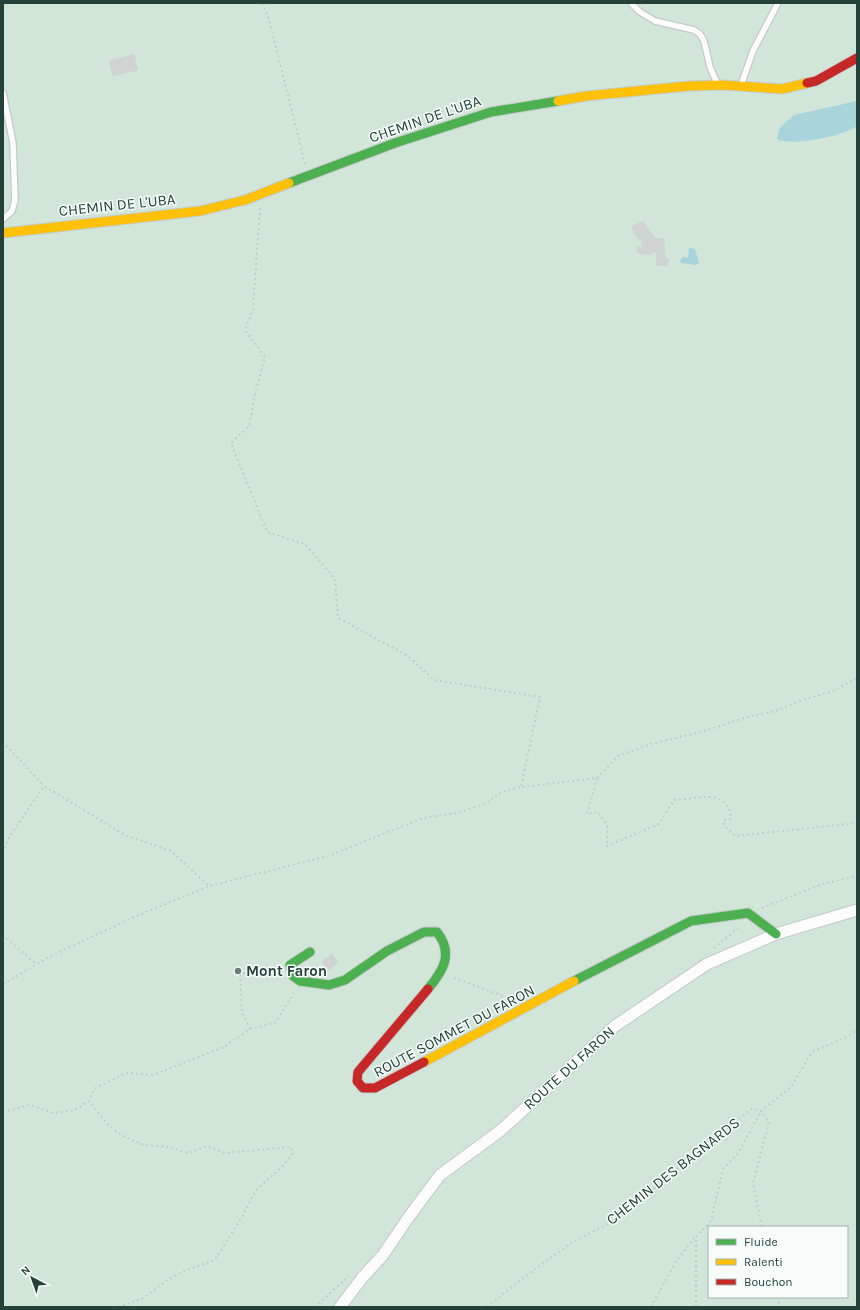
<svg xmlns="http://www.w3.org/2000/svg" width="860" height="1310" font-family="Karla,sans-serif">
<rect width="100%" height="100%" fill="#e8edeb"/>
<path fill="#d1e6d8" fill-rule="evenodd" d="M3,3h854v1304h-854zM709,1227h138v70h-138z"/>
<path fill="#a9d4db" d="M857,101v25c-13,10 -66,21 -80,13l3,-12 14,-12z
M689,248l6,1 4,14 -3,2 -15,-2 -1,-2 3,-4 5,1z"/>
<path fill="#cfd4d2" stroke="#d1d6d4" d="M134,54l4,16 -25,6 -4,-15z
M643,221l12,17 9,1 1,20h4l-2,7 -11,-1 1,-12 -5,-1 -1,3 -14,-2v-6h5l-1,-7 -3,-1 -7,-12z
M332,954l6,9 -10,7 -6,-9z"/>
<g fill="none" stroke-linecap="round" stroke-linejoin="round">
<defs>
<path id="lane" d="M631,3l9,9 15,9 39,9 6,4 4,7 6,26 7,16
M741,85l12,-34 25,-48
M3,93l10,50 2,57 -3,11 -9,8"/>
<path id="street" d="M340,1307l22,-29 21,-23 25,-37 32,-43 60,-44 115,-105 92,-62 69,-30 81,-24"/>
<path id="fast" d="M289,183l106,-40 96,-31 67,-11
M310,952l-20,13 3,11 7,5 29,4 16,-5 42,-29 37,-19h13c17,22 6,39 -9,57
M574,981l117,-60 57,-8 28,21"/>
<path id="slow" d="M558,101l28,-5 103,-10 33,-1 60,4 25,-6
M3,233l197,-22 45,-11 44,-17
M424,1062l150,-81"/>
<path id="jam" d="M807,83l9,-2 41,-23
M424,1062l-49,26h-12l-6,-7 1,-9 70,-83"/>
</defs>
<use href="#lane" stroke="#c5cac8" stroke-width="8"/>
<use href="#street" stroke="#c5cac8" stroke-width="13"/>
<use href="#fast" stroke="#c3cbc8" stroke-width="11"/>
<use href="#slow" stroke="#c3cbc8" stroke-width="11"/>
<use href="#jam" stroke="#c3cbc8" stroke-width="11"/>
<path stroke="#c3ccca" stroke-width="2" stroke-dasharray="2 3" stroke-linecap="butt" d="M262,3l7,16 36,145
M260,208l-7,101 -8,21 20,27 -10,37 -6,32 -18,17 36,89 38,12 30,35 3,39 70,38 26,24 106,17 -19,90 76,-9 -10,36 11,-2 9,13v21l52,-22 15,-24c21,0 55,-14 57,19l-7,1v5l11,11 113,-12 9,-3
M3,742l41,44
M597,778l21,-22 33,-12 57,-14 39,-13 29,-6 23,-10 34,-10 24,-13
M3,853l5,-14 36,-53 81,49 46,16 38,35
M762,908l60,-24 35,-8
M3,935l33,29
M714,948l24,-20
M454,978l57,21
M3,984l44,-26 87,-41 75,-31 119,-30 95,-38 34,-5 30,-10 14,-11 20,-5
M250,1029l-8,-16 -2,-39 37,-7
M3,1112l27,-7 24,8 21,-3 14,-9
M777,1297l3,10
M118,1307l24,-8 25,-19 19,-10 29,-10 28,-45 13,-25 29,-26 8,-11 -3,-6 -65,6 -18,-7 -19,7 -19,-6 -25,-2 -21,-9 -14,-10 -20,-25 5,-12 32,-16 27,2 71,-28 26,-18 25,-6 19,-30
M315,1307l34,-31
M487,1307l49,-39 37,-26 42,-22 136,-111 10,2 8,11 -16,61 9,44
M651,1307l24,-44 20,-26
M696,1307v-70l15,-16 12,-52 16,-17 22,-41 30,-24 21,-35 35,-15 10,-7"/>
<use href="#lane" stroke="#fcfcfc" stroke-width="5.5"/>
<use href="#street" stroke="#fcfcfc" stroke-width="11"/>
<use href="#fast" stroke="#4caf50" stroke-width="9"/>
<use href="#slow" stroke="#ffc107" stroke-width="9"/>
<use href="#jam" stroke="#c62828" stroke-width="9"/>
</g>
<circle fill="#697e78" stroke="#f7fbf9" stroke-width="1.5" cx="238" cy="971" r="4"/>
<g text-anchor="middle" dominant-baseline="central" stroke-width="3" stroke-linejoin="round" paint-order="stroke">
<g font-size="15" fill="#24423a" stroke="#f7fbf9">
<text transform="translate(425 119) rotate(-19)">CHEMIN DE L'UBA</text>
<text transform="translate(117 205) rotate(-6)">CHEMIN DE L'UBA</text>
<text transform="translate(454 1031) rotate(-28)">ROUTE SOMMET DU FARON</text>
<text transform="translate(569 1068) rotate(-42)">ROUTE DU FARON</text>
<text transform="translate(673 1171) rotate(-38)">CHEMIN DES BAGNARDS</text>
</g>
<g font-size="15" font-weight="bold" fill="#24423a" stroke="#f7fbf9" text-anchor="start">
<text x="246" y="971">Mont Faron</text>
</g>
</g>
<rect width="860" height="1310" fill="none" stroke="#24423a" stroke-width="8"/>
<rect x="708" y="1226" width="140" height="72" fill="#f7fbf9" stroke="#a3b1ad"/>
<rect x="716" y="1239" width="20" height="6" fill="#4caf50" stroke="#a3b1ad"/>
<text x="744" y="1246" font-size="12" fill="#24423a">Fluide</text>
<rect x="716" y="1259" width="20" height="6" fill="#ffc107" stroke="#a3b1ad"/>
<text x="744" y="1266" font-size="12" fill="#24423a">Ralenti</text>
<rect x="716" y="1279" width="20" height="6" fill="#c62828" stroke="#a3b1ad"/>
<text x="744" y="1286" font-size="12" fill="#24423a">Bouchon</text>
<g transform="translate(32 1278) rotate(319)" stroke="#f7fbf9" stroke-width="3" paint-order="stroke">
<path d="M0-3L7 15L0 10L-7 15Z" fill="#24423a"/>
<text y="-6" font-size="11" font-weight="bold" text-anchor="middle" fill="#24423a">N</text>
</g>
</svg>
